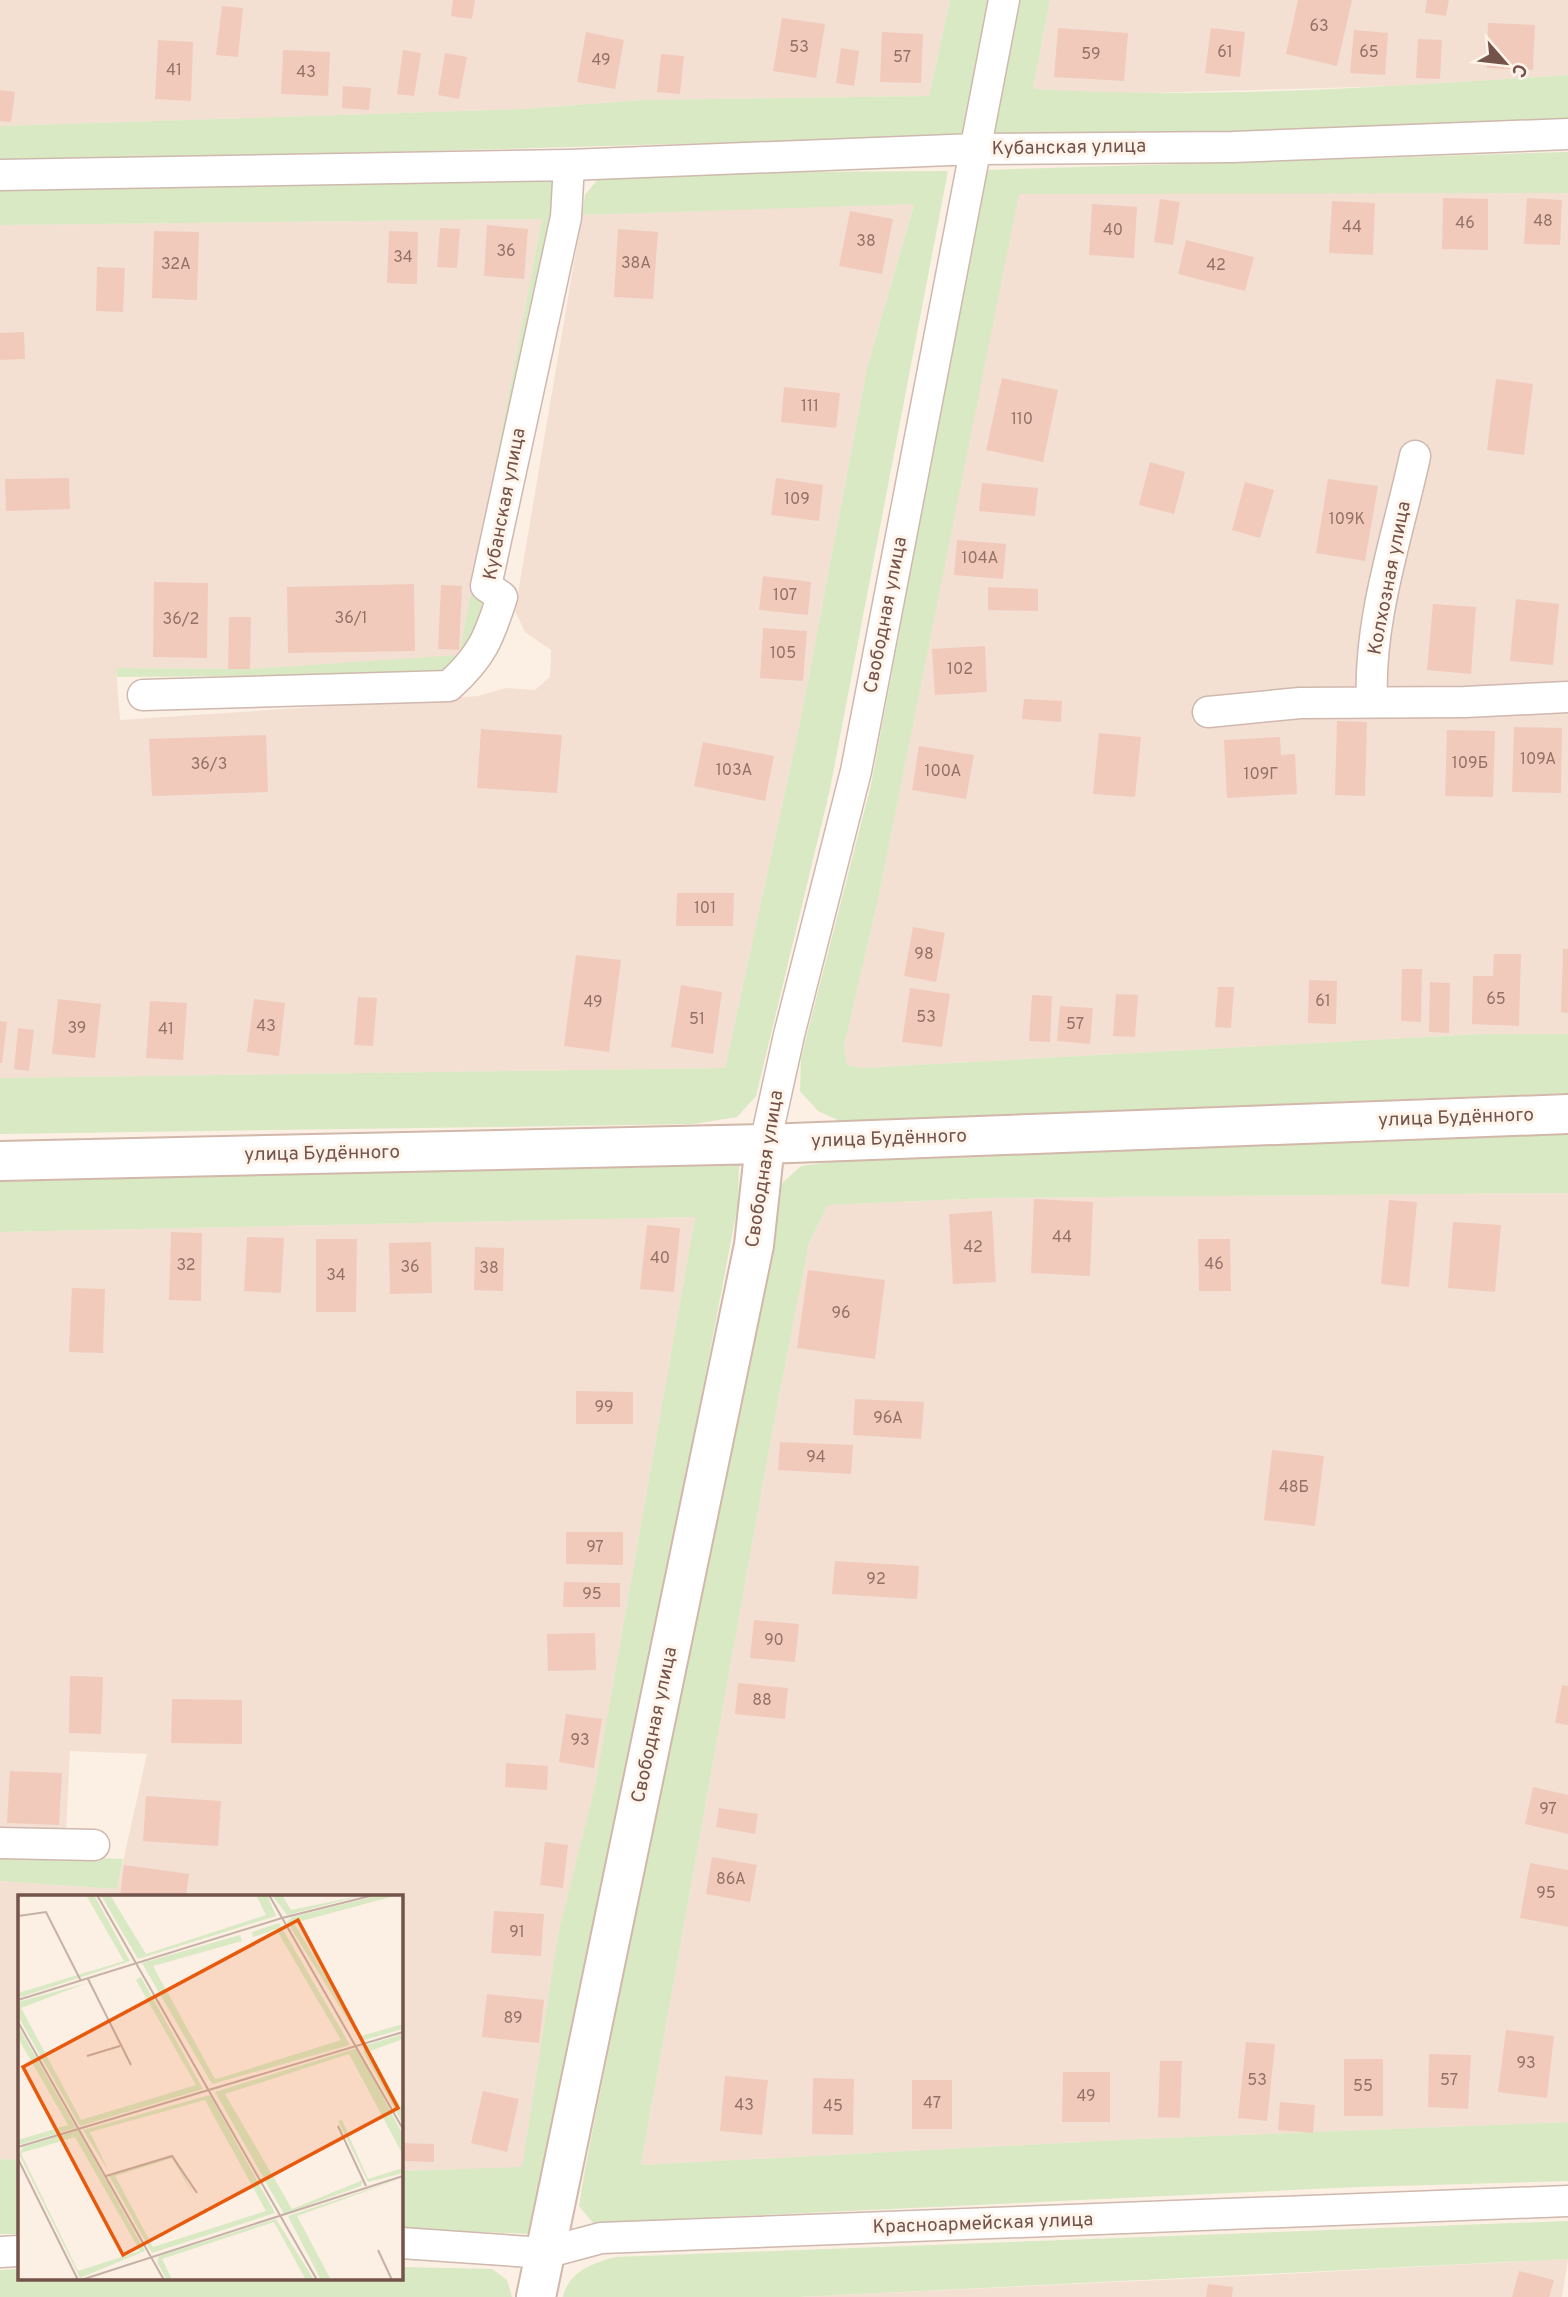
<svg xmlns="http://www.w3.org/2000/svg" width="1568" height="2297" font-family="Overpass,sans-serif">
<rect width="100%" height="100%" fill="#fcefe4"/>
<path fill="#f3e0d3" d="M0,0h950l-21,96 -285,4 -122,9 -522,17z
M1050,0h518v75l-175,11 -285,8 -75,-5z
M1018,193h550v841h-87l-619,34 -15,-2 -3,-20 34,-146z
M914,203l-47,165 -67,355 -75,345 -725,10v-853l542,-6 -83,437 -209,13 -134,-1 4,52 358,-24 28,-8 29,2 15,-13 1,-27 -26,-18 -10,-21 67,-396z
M1568,1193v929l-429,17 -498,26 131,-732 37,-190 19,-38 159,-7z
M695,1217l-100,569 -37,148 -36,234 -121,3v-275h-382v264l-19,-1v-278l117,8 30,-135 -77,-3 -4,81h-66v-600z
M1568,2259l-6,38h-764l469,-22z"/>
<path fill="#d8e9c3" d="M950,0h42l-27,136 -828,23h-137v-33l522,-17 122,-9 285,-4z
M1013,0h37l-17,89c178,11 358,-3 535,-14v45l-247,10 -335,4z
M1568,152v41l-549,1 -141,706 -34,146 3,19 15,3 619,-34h87v59l-728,28 -22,-10 -18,-20 1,-33 70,-273 114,-615z
M948,171l-118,618 -74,307 -19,21 -44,7 -693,10v-56l725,-10 75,-345 67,-355 47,-164 -332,11 3,-20 13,-16 38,-6z
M557,179l-34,223 -48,236 -14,23 -27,13 -317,3 -1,-9 134,1 209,-14 83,-436 -542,6v-38z
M1568,1131v62l-581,5 -159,7 -19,38 -37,190 -131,732 498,-26 429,-17v59l-211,6 -764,36 -14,-17 7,-42 194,-979 21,-19 37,-5z
M739,1165l-1,39 -106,558 -99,472 -132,-5v-58l121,-4 36,-233 37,-148 100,-569 -695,15v-51z
M0,1854l123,5 -6,30 -117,-8z
M0,2159l19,1v74h-19z
M1568,2221v38l-770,38h-235c6,-26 29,-33 52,-40z
M401,2267l91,2 15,11 5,17h-512v-27l19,-1v9h382z"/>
<path fill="#f1cabc" d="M453,0h22l-3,19 -21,-3z
M1298,0h54l-15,66 -51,-12z
M1427,0h22l-3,16 -21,-3z
M222,6l21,2 -5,49 -22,-2z
M782,18l43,6 -9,54 -43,-7z
M1488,23l47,2 -2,45 -46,-2z
M1058,28l70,5 -4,48 -70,-4z
M1211,28l34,4 -5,45 -35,-4z
M1354,30l34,3 -3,42 -35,-2z
M586,32l38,8 -9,49 -38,-7z
M882,32l41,2 -2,49 -41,-1z
M1418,39l24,1 -2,39 -24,-1z
M158,40l35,2 -2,59 -36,-2z
M841,48l18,3 -5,35 -18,-3z
M283,50l47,2 -2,44 -47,-2z
M403,50l18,3 -7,43 -17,-2z
M445,53l22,4 -8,42 -21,-4z
M661,54l23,2 -4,38 -23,-2z
M343,86l28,2 -2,22 -27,-2z
M0,90l15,2 -4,30 -11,-1z
M1443,198l45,1v51l-46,-1z
M1527,198l35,2 -2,45 -36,-1z
M1160,199l20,3 -7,43 -19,-3z
M1332,201l43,2 -2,52 -44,-2z
M1092,204l45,3 -3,51 -45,-3z
M850,211l43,8 -11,55 -43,-8z
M487,225l41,4 -4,50 -40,-3z
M440,228l20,1 -3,39 -20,-1z
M618,229l40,3 -5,67 -39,-2z
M154,231l45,1 -2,68 -45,-2z
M389,231l29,1 -1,52 -30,-1z
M1186,240l68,17 -9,34 -67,-17z
M97,267l28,1 -2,44 -27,-1z
M24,332l1,27 -25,1v-27z
M1002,378l56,12 -15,72 -57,-12z
M1496,379l37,5 -9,71 -37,-5z
M784,387l56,6 -4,35 -55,-6z
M1150,462l35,10 -11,42 -35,-9z
M69,478l1,31 -64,2 -1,-32z
M776,478l47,7 -4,36 -48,-6z
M1328,479l50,7 -13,75 -49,-8z
M1245,482l29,8 -14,48 -28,-8z
M982,483l56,5 -3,28 -56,-5z
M957,540l49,4 -3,35 -49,-4z
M763,576l48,6 -3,33 -49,-5z
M154,582l54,1 -1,75 -54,-1z
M414,584l1,67 -127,2 -1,-66z
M441,585l21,1 -3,64 -21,-1z
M988,587l50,2v22l-50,-1z
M1516,599l43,5 -6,61 -43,-4z
M1433,604l43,3 -5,67 -44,-4z
M229,617h22l-1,52h-22z
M763,628l44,3 -4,50 -43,-3z
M985,646l2,46 -52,3 -3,-46z
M1024,699l38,2 -1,21 -39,-3z
M1337,721l30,1 -2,74 -30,-1z
M1514,727l48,1 -1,65 -49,-1z
M481,729l81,6 -5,58 -80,-5z
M1447,730l48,1 -2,66 -48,-1z
M1099,733l42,4 -6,60 -42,-3z
M266,735l2,57 -116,4 -3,-57z
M1280,737l1,18 14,-1 2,40 -70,4 -3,-58z
M703,742l71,14 -9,45 -71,-15z
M919,746l55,9 -8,44 -54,-9z
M677,893h57l-1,33h-57z
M913,927l32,6 -9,49 -32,-6z
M1563,949h5v64l-7,-1z
M1494,954h27l-2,72 -47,-2 1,-48h20z
M576,955l45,5 -12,92 -45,-6z
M1402,969h20l-1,53 -20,-1z
M1309,980l28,1 -1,43 -28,-1z
M1430,982l20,1 -1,50 -20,-1z
M681,985l41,7 -9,62 -42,-7z
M1218,987h16l-3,41 -16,-1z
M910,988l40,6 -8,53 -40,-5z
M1116,994l22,1 -3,42 -22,-1z
M1032,995l20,1 -2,46 -21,-1z
M358,997l19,1 -4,48 -19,-1z
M58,999l43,5 -6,54 -43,-4z
M254,999l31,4 -6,53 -32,-4z
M150,1001l37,2 -4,57 -37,-2z
M1060,1006l33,2 -3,36 -33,-3z
M0,1021l7,1 -5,41h-2z
M18,1028l16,2 -5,41 -15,-2z
M1034,1199l59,3 -3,74 -59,-3z
M1389,1200l28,2 -8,85 -28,-3z
M992,1211l4,71 -43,2 -4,-70z
M1453,1222l48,3 -6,67 -47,-4z
M647,1225l33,3 -6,64 -34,-3z
M171,1232l31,1 -1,68 -32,-1z
M247,1237l37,1 -3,55 -37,-2z
M316,1239h41l-1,73h-40z
M1198,1239h32l1,52h-32z
M431,1242l1,51 -42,1 -1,-51z
M475,1247l29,1 -1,43 -29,-1z
M808,1270l77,10 -10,79 -78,-11z
M72,1288l33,1 -2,64 -34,-1z
M576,1391l57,1v32h-57z
M855,1399l69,3 -3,37 -68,-4z
M780,1442l73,3 -2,29 -73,-4z
M1272,1450l52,6 -9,70 -51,-6z
M566,1532h57v33l-57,-1z
M835,1561l84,5 -2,33 -85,-5z
M564,1582l56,1v24h-57z
M754,1620l45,4 -4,38 -45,-4z
M595,1633l1,37 -48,1 -1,-37z
M70,1676l33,1 -2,57 -32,-1z
M738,1683l50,5 -3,31 -50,-5z
M1562,1685l6,1v39l-13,-2z
M172,1699l70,1v44l-71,-1z
M566,1714l36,5 -8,49 -35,-6z
M506,1763l42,3 -1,24 -42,-3z
M10,1771l52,2 -3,52 -52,-2z
M1533,1787l35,8v39l-43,-10z
M146,1796l75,5 -3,45 -75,-5z
M719,1808l39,6 -3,20 -39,-7z
M545,1842l23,3 -5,43 -23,-3z
M712,1857l45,8 -7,37 -44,-8z
M1530,1863l38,7v57l-48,-9z
M124,1865l65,9 -3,22h-66z
M494,1911l50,3 -3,42 -50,-3z
M487,1994l57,6 -5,43 -57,-6z
M1506,2030l48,6 -7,62 -49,-6z
M1246,2042l29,2 -8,77 -29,-3z
M1429,2054l42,1 -3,54 -40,-2z
M1344,2059h39v57h-39z
M1160,2061h22l-2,57 -22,-1z
M1063,2072h47v50h-48z
M725,2076l43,4 -6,55 -42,-4z
M813,2078l41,1 -1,56 -41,-1z
M912,2080h40v49h-40z
M483,2091l36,8 -12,53 -36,-9z
M1280,2102l35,3 -2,28 -35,-3z
M401,2143l33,1v18l-33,-1z
M1519,2271l35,9 -5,17h-37z
M1208,2284l25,3 -1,10h-26z"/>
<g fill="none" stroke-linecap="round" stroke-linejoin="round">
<defs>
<path id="street" d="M0,175l569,-10 407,-16 257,-2 335,-13
M143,695l306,-9c33,-30 40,-48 53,-89l-16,-11 80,-369 3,-52
M1372,702c-4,-82 26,-167 43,-246
M1208,712l92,-9 165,-1 103,-5
M765,1144l24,-109 67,-264 148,-771
M0,1843l94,2
M401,2243l144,10 56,-15 967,-37
M0,2252l19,-1"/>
<path id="secondary" d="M0,1161l765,-17 803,-30
M536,2297l218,-1052 11,-101"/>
</defs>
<use href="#street" stroke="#cfb8ae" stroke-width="33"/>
<use href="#secondary" stroke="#d2b7ab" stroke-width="42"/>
<use href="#street" stroke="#fff" stroke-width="30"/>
<use href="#secondary" stroke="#fff" stroke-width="38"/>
</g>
<g text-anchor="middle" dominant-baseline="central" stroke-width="6" stroke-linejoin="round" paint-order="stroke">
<g font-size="16" fill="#937166">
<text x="1319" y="27">63</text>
<text x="799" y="48">53</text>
<text x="1225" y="53">61</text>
<text x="1369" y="53">65</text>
<text x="1091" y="55">59</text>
<text x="902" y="58">57</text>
<text x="601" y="61">49</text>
<text x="174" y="71">41</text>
<text x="306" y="73">43</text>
<text x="1543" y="222">48</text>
<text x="1465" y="224">46</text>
<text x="1352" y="228">44</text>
<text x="1113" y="231">40</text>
<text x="866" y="242">38</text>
<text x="506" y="252">36</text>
<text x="403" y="258">34</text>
<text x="636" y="264">38А</text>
<text x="176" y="265">32А</text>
<text x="1216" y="266">42</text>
<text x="810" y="407">111</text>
<text x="1022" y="420">110</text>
<text x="797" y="500">109</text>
<text x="1347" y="520">109К</text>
<text x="980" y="559">104А</text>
<text x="785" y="596">107</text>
<text x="351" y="619">36/1</text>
<text x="181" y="620">36/2</text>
<text x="783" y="654">105</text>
<text x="960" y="670">102</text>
<text x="1538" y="760">109А</text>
<text x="1470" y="764">109Б</text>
<text x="209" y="765">36/3</text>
<text x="734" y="771">103А</text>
<text x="943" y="772">100А</text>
<text x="1261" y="775">109Г</text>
<text x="705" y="909">101</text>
<text x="924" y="955">98</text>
<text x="1496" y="1000">65</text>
<text x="1323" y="1002">61</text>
<text x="593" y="1003">49</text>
<text x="926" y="1018">53</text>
<text x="697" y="1020">51</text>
<text x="1075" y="1025">57</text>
<text x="266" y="1027">43</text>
<text x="77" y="1029">39</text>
<text x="166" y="1030">41</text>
<text x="1062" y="1238">44</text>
<text x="973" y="1248">42</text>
<text x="660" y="1259">40</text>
<text x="1214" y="1265">46</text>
<text x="186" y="1266">32</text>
<text x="410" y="1268">36</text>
<text x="489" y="1269">38</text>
<text x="336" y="1276">34</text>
<text x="841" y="1314">96</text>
<text x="604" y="1408">99</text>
<text x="888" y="1419">96А</text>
<text x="816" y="1458">94</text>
<text x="1294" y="1488">48Б</text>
<text x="595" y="1548">97</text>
<text x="876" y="1580">92</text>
<text x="592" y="1595">95</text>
<text x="774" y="1641">90</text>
<text x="762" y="1701">88</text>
<text x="580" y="1741">93</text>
<text x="1548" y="1810">97</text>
<text x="731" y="1880">86А</text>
<text x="1546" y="1894">95</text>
<text x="517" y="1933">91</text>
<text x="513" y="2019">89</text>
<text x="1526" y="2064">93</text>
<text x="1257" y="2081">53</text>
<text x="1449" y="2081">57</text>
<text x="1363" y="2087">55</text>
<text x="1086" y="2097">49</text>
<text x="932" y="2104">47</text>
<text x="744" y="2106">43</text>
<text x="833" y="2107">45</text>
</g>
<g font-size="19" fill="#74534a" stroke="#fff4ea">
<text transform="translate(1069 148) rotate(-1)">Кубанская улица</text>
<text transform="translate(505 504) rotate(-79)">Кубанская улица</text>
<text transform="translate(1390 578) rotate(-79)">Колхозная улица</text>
<text transform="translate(886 615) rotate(-79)">Свободная улица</text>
<text transform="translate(1456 1118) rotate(-2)">улица Будённого</text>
<text transform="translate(889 1139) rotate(-2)">улица Будённого</text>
<text transform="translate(322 1154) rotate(-1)">улица Будённого</text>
<text transform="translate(765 1169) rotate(-81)">Свободная улица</text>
<text transform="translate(655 1725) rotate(-78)">Свободная улица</text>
<text transform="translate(983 2224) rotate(-2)">Красноармейская улица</text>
</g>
</g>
<g transform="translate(18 1895)">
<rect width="385" height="385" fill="#fcefe4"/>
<path d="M68,0h8l36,66 -112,37v-5l106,-32zM83,0h9l36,59 120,-39 -10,-20h11l9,21 -138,43zM254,0h10l9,15 73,-15 -77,20zM363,0h17l-104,28 67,113 42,-12v5l-42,12 -74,-119 5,-5zM261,28l71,122 -138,39 -70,-121 98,-28 2,6 -89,25 62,113 5,-1 121,-38 -65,-111 -23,8 -1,-5zM123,82l62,112 -123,37 -62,-110v-14l69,-19 -66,25 60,112 115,-35 -60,-105zM0,131l58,102 -58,17v-5l50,-15 -50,-87zM385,139v5l-33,12 33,60v13l-40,-73 4,-6zM339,153l46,87v20l-54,-101 -124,40 67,115 71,-29 -2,6 -77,28 -69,-122zM192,200l65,118 -123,40 -43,-77 60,-19h4l3,3 19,38 -23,-40 -57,18 38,71 113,-36 -61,-111 -115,32 19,40 -26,-42zM324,225l26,59 35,-11v5l-35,9 -30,-61zM60,235l67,121 -65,27 -61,-124 4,-7zM57,242l65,114 -62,20 -57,-118zM385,283l-106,38 34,64h-10l-33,-64zM258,324l38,61h-8l-32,-58 -112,37 10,21h-5l-10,-18 2,-6z" fill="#d8e9c3" fill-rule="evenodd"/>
<path fill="none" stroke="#c6b1a6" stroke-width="2" d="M79,0l220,385M251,0l134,234M0,21l28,-4 35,69M70,84l43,86M0,105l264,-82 92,-23M0,127l146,258M69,161l33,-10M320,231l28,60M0,252l385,-115M0,264l60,121M88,281l66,-20 25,37M360,355l14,30M63,385l322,-104"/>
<path fill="#e8590c" fill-opacity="0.15" stroke="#e8590c" stroke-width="3.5" d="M280,25l100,188 -275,147 -100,-188z"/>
<rect width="385" height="385" fill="none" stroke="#74534a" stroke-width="3.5"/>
</g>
<g transform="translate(1505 63) rotate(118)" stroke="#fff4ea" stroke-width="5" paint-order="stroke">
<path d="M0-5L12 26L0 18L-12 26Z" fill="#74534a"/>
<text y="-10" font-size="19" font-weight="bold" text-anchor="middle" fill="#74534a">С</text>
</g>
</svg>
